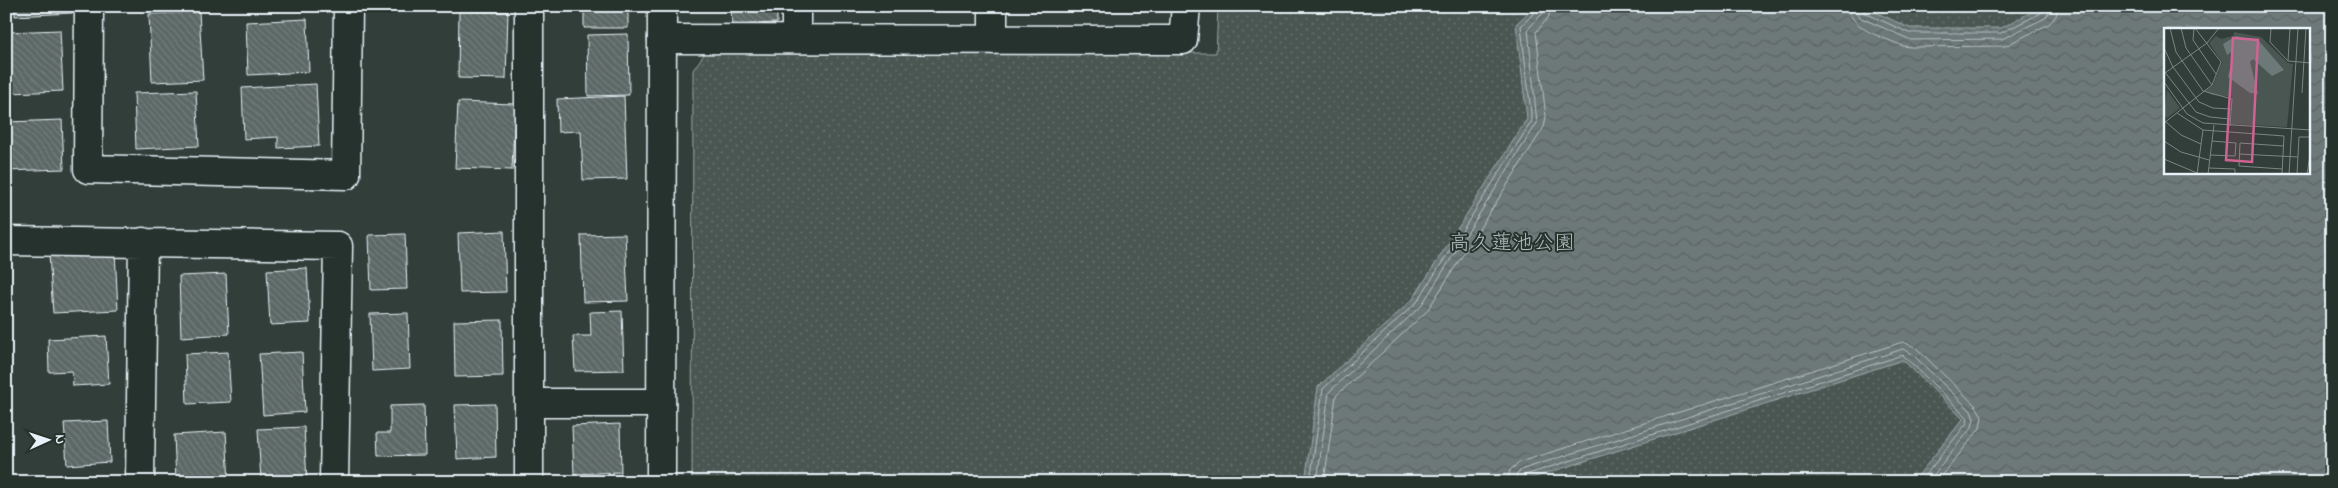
<svg xmlns="http://www.w3.org/2000/svg" width="2338" height="488" font-family="'Indie Flower','Klee One',sans-serif">
<defs>
<pattern id="park-dots" width="8" height="8" patternUnits="userSpaceOnUse" patternTransform="scale(1.25)"><rect width="8" height="8" fill="#495651"/><path d="M2 2h.1M6 6h.1" fill="none" stroke="#636f6b" stroke-width="1.8" stroke-linecap="round"/></pattern>
<pattern id="water-waves" width="16" height="10" patternUnits="userSpaceOnUse" patternTransform="scale(1.25)"><rect width="16" height="10" fill="#6d7978"/><path d="M0 5q4-4 8 0t8 0" fill="none" stroke="#5b6363"/></pattern>
<pattern id="building-back-hatch" width="6" height="6" patternUnits="userSpaceOnUse" patternTransform="scale(1.25)"><rect width="6" height="6" fill="#5c6865"/><path d="M-1 5l2 2M0 0l6 6M5-1l2 2" fill="none" stroke="#737e7c"/></pattern>
</defs>
<rect width="100%" height="100%" fill="#323e39"/>
<filter id="ink" filterUnits="userSpaceOnUse"><feTurbulence type="fractalNoise" baseFrequency=".02" numOctaves="2"/><feDisplacementMap in="SourceGraphic" scale="10" xChannelSelector="R" yChannelSelector="G"/><feConvolveMatrix kernelMatrix="1 2 1 2 8 2 1 2 1" color-interpolation-filters="sRGB"/></filter>
<g filter="url(#ink)">
<path fill="url(#park-dots)" stroke="#98a4a4" fill-rule="evenodd" d="M1218,6h1114v476h-1640l1,-412 12,-17h511zM2166,29h143v143h-143z"/>
<path fill="url(#water-waves)" stroke="#9ea9ab" fill-rule="evenodd" d="M1535,6h327l48,22h91l42,-22h289v449l-4,27h-415l50,-63 -60,-59 -384,122h-214l13,-95 95,-88 114,-180 -11,-95zM2166,29h143v143h-143z"/>
<g fill="none" stroke-linecap="round" stroke-linejoin="round">
<path stroke="#b7c1c5" stroke-width="1" d="M1848,6c1,23 37,32 55,40l8,1 94,-1 44,-22 7,-8 2,-10
M1856,6l1,7 4,5 50,22 91,-1 43,-21 4,-5 1,-7
M1862,6l3,7 44,20h92l40,-20 3,-7
M1310,482l13,-93 94,-87 115,-181 -11,-95 15,-15 2,-5
M1317,482l12,-90 92,-86 116,-183 -9,-94 14,-15 2,-8
M1324,482l12,-86 91,-85 117,-184 2,-10 -10,-85 12,-14 4,-12
M1507,482l3,-12 10,-8 383,-120 12,5 61,59 6,10 -2,12 -43,54
M1515,482l2,-9 6,-4 380,-120 8,4 60,58 3,8 -2,8 -44,55
M1521,482l4,-7 378,-120 65,63 -1,5 -47,59"/>
</g>
<path fill="url(#building-back-hatch)" stroke="#e8f1f8" d="M15,6h57v7l-57,3z
M266,6h40v1l-40,2z
M584,6h44v22h-44z
M731,6h46v17l-45,2z
M459,11l49,1 -2,67 -48,-1z
M199,12l4,68 -51,2 -3,-68z
M307,19l2,53 -61,3 -2,-53z
M60,30l3,61 -53,2 -3,-61z
M628,34l1,61 -41,1 -1,-61z
M316,84l3,62 -41,2v-11l-34,2 -2,-51z
M196,91l3,55 -63,3 -2,-56z
M624,96l3,83 -44,1 -2,-49 -23,1 -1,-33z
M458,102l57,2 -3,66 -57,-2z
M62,120l2,49 -58,2v-49z
M504,231l2,61 -46,1 -2,-60z
M405,234l2,55 -36,1 -2,-55z
M625,234l3,67 -45,1 -2,-67z
M115,251l3,59 -65,3 -4,-59z
M307,268l3,55 -40,2 -3,-55z
M226,274l3,60 -48,3 -2,-61z
M622,311l2,59 -49,1 -2,-35h18l-1,-24z
M408,313l2,56 -38,2 -2,-57z
M502,320l1,56 -48,1 -1,-56z
M106,336l3,48 -36,2 -1,-15 -23,1 -1,-33z
M228,352l3,50 -44,2 -2,-50z
M302,352l3,60 -42,3 -4,-61z
M495,404l1,53 -39,2 -2,-54z
M424,405l1,50 -47,1 -1,-23h13v-27z
M108,421l2,41 -43,3 -3,-42z
M620,424l1,48 -47,2 -2,-48z
M304,427l3,55h-46l-3,-53z
M226,432l3,50h-53l-2,-47z
M484,477v5h-31v-3z"/>
<g fill="none" stroke-linecap="round" stroke-linejoin="round">
<defs>
<path id="minor" d="M89,6l-1,163 258,6 2,-169
M993,6v34
M796,38v-32
M662,39l521,1 3,-34
M6,241l332,5 -4,236
M530,403h131
M140,482l3,-240
M529,482v-476"/>
<path id="tertiary" d="M661,482l1,-476"/>
</defs>
<use href="#minor" stroke="#e8f1f8" stroke-width="31"/>
<use href="#tertiary" stroke="#e8f1f8" stroke-width="31"/>
<use href="#minor" stroke="#26332d" stroke-width="28"/>
<use href="#tertiary" stroke="#26332d" stroke-width="28"/>
</g>
</g>
<g text-anchor="middle" dominant-baseline="central" stroke-width="4" stroke-linejoin="round" paint-order="stroke">
<g font-size="21" fill="#b0bbbe" stroke="#26332d">
<text x="1512" y="244">高久蓮池公園</text>
</g>
</g>
<g transform="translate(2164 28)">
<rect width="146" height="146" fill="#323e39"/>
<path d="M70,4l27,5 27,26 5,1 -6,63 -56,-3 1,-27 -20,-2 -7,-4 8,-6 9,-23 -13,-19 7,-7 5,3 12,-3zM3,62l13,18 -13,10 -3,-4z" fill="#495651"/>
<path d="M72,8l23,5 25,29 -12,6 -19,-17 -3,3 8,32 -8,-1 -22,-16 5,-21 -2,-4 -4,3 -4,-11z" fill="#6d7978"/>
<path fill="none" stroke="#7b8685" stroke-width="1" d="M6,0l6,24 27,39 29,8 -2,27M17,0l5,20 26,37M30,0l-1,12 23,34M107,0l-1,14 18,19 23,2M0,20l9,19 26,35 14,6 18,1M124,33l2,-33M0,43l32,41 14,5 20,2M1,45l42,-30 12,-15M0,54l23,32 16,9 108,7M138,65l4,-65M13,85l26,17 81,6 -2,38M2,94l15,13 20,9M0,95l48,-38 9,-23 -26,-34M0,113l17,11 28,8M75,126l59,3M46,127l25,1 1,-13 -24,-2M0,131l33,14M45,140l26,1v5M118,141l-43,-3 1,-23 43,3M33,146l6,-44M44,146l6,-49M125,146l9,-146M133,146l2,-37h12M143,146l4,-25"/>
<path fill="#cf6492" fill-opacity="0.15" stroke="#cf6492" stroke-width="2.5" d="M69,10l25,2 -6,122 -26,-2z"/>
<rect width="146" height="146" fill="none" stroke="#e8f1f8" stroke-width="2.5"/>
</g>
<rect width="2338" height="488" fill="none" stroke="#26332d" stroke-width="25"/>
<rect x="12" y="12" width="2313" height="463" fill="none" stroke="#e8f1f8" stroke-width="2" filter="url(#ink)"/>
<g transform="translate(48 440) rotate(87)" stroke="#26332d" stroke-width="4" paint-order="stroke">
<path d="M0-4L9 19L0 12L-9 19Z" fill="#e8f1f8"/>
<text y="-8" font-size="14" font-weight="bold" text-anchor="middle" fill="#e8f1f8">N</text>
</g>
</svg>
